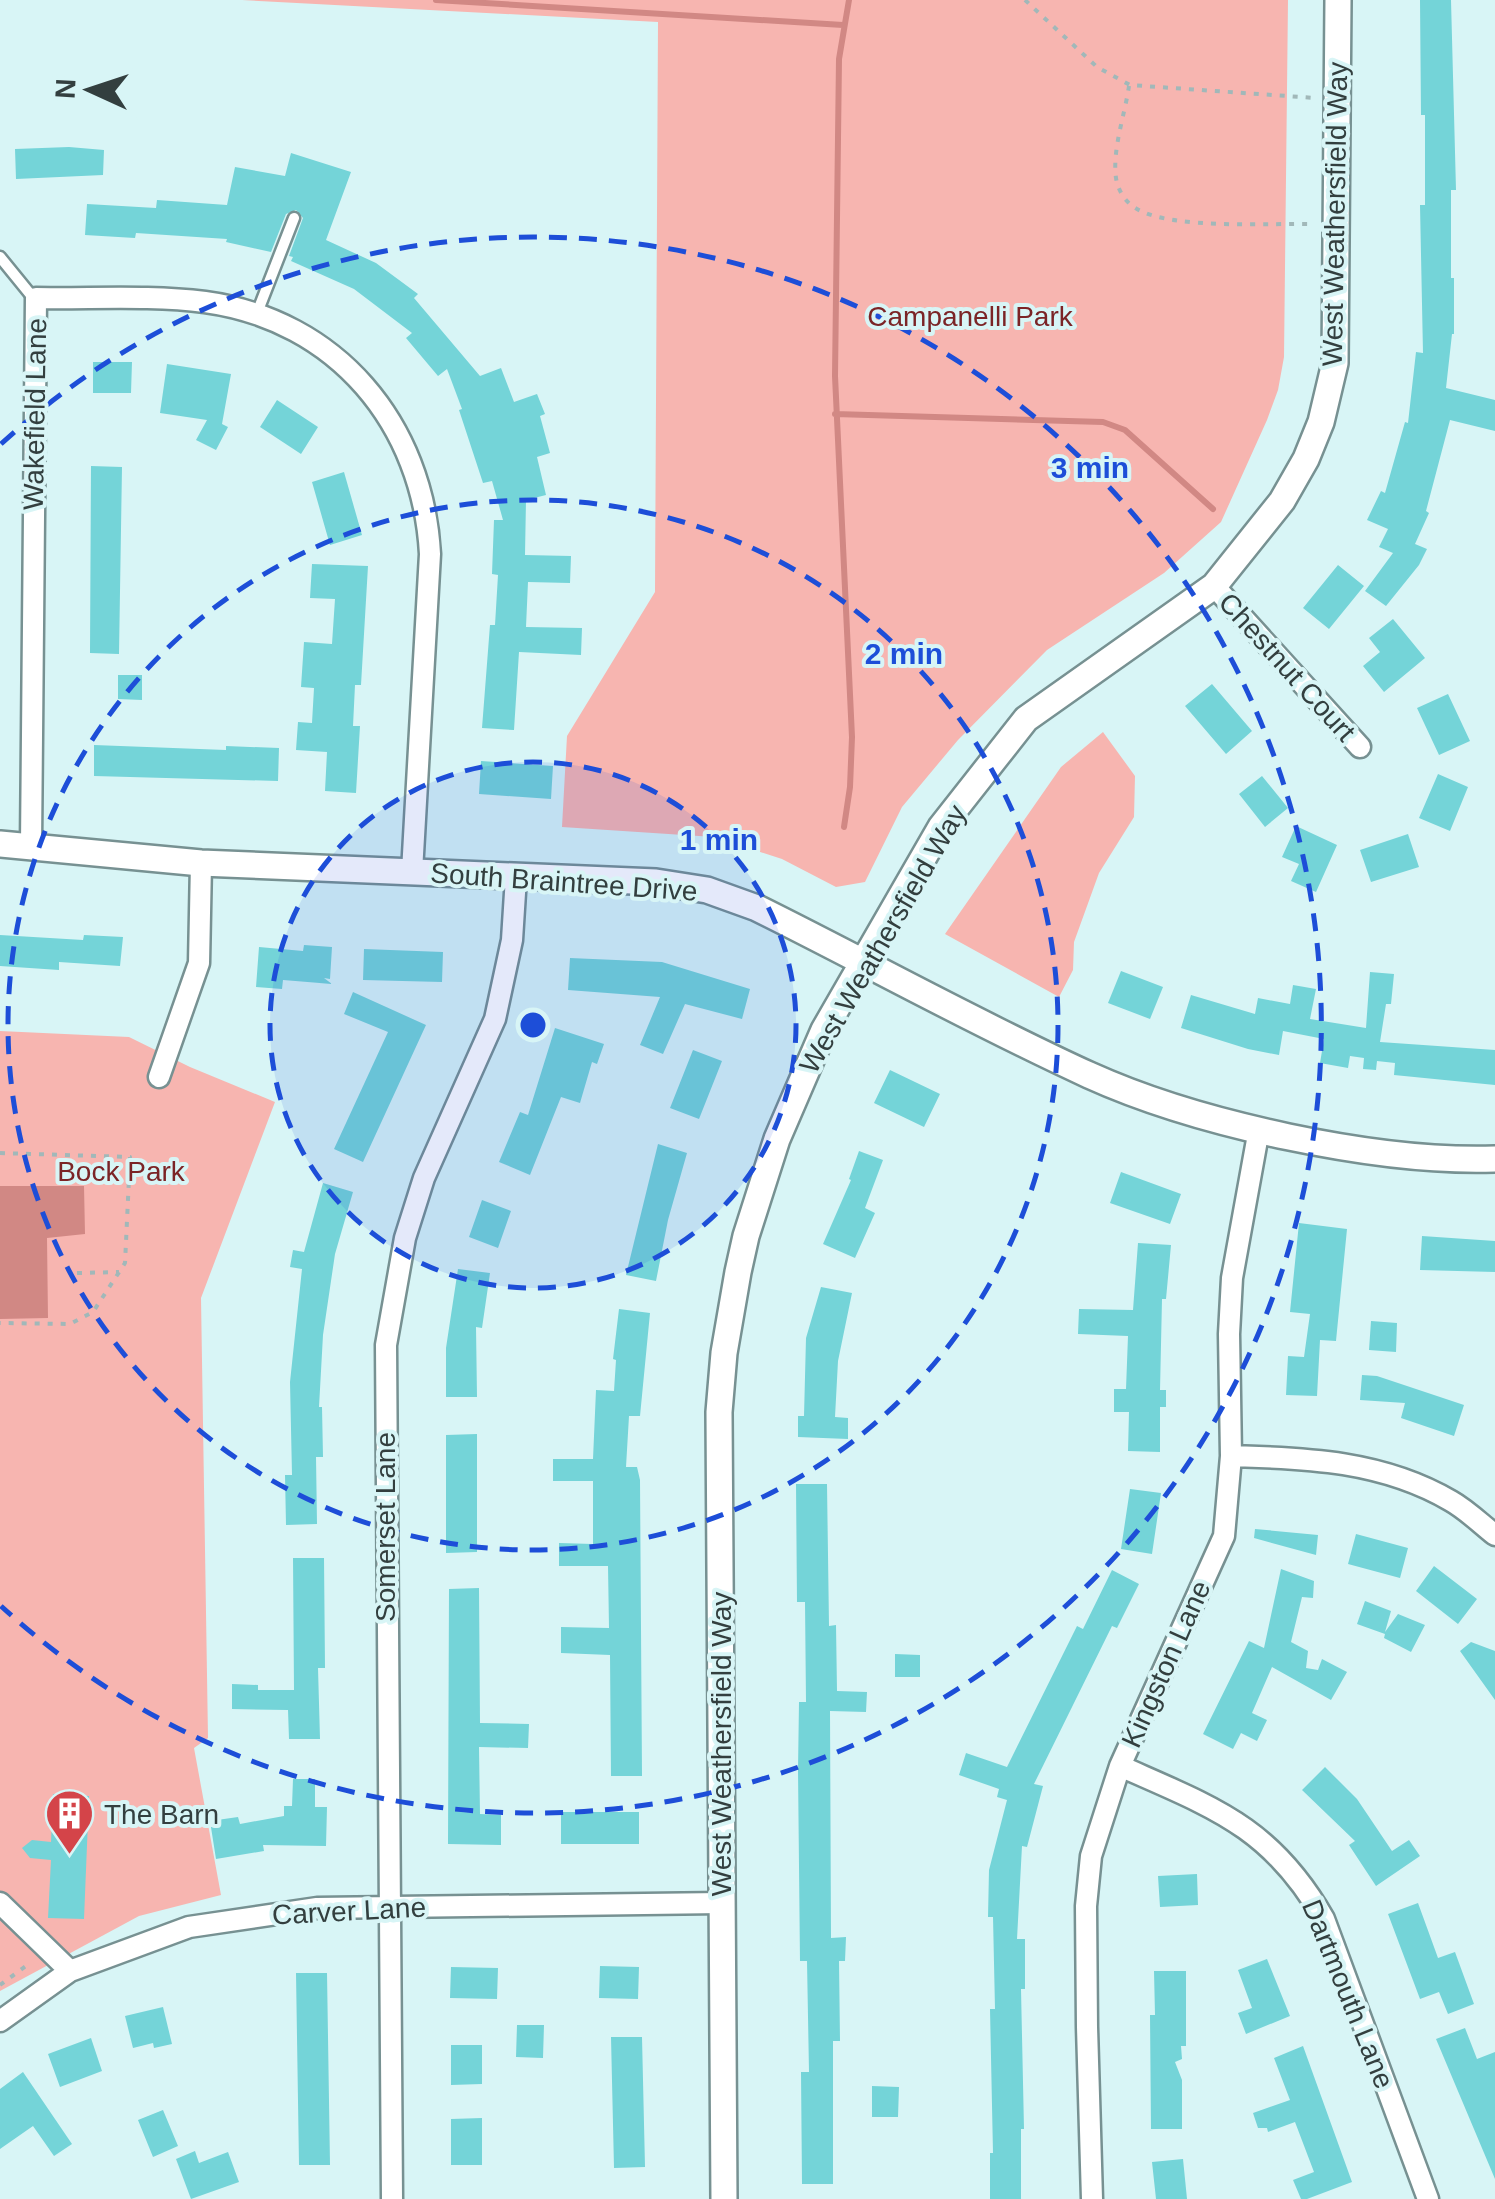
<svg xmlns="http://www.w3.org/2000/svg" width="1495" height="2199" font-family="Arial,sans-serif">
<rect width="100%" height="100%" fill="#d8f5f6"/>
<path fill="#f7b5b0" d="M242,0h1046l-4,357 -6,33 -11,30 -46,102 -57,51 -117,77 -89,90 -56,67 -37,75 -29,5 -54,-28 -68,-22 -152,-10 5,-91 88,-144 3,-570z
M1103,732l32,44 -1,41 -35,56 -25,69 -1,28 -14,27 -114,-63 116,-167z
M0,1031l129,6 61,30 85,35 -74,196 7,440 -14,10 27,147 -82,21 -139,75z"/>
<path fill="#d18884" d="M0,1186h84l1,48 -38,4 1,80 -48,1z"/>
<g fill="none" stroke-linecap="round" stroke-linejoin="round">
<path stroke="#d18884" stroke-width="6" d="M436,0l407,25
M835,414l268,8 22,8 88,79
M844,827l6,-40 2,-50 -17,-361 4,-317 10,-59"/>
</g>
<path fill="#74d4d8" d="M1420,0h31l5,190h-5v88h3v56h-2l-6,54 49,12v31l-45,-11 -24,91 3,2 -14,31 12,5 -8,16 -33,41 -21,-15 28,-38 -14,-6 9,-18 -21,-9 14,-29 4,2 20,-71 3,1 8,-71 7,1 -3,-148h5v-90h-4z
M69,147l35,3 -1,25 -87,4 -1,-30z
M291,153l60,19 -25,68 50,23 42,31 -4,4 66,78 21,-8 13,34 23,-8 8,20 -5,2 10,37 -13,4 9,38 -20,5 -1,55 46,1 -1,27 -42,-1 -2,45 56,1 -1,27 -62,-3 -5,78 -32,-2 8,-103h5l3,-50 -6,-1 2,-54h9l-11,-39 -9,2 -24,-73 3,-1 -15,-40 -9,7 -32,-38 6,-5 -58,-44 -63,-28 2,-4 -4,-1 14,-38 -7,-8 -10,4 -15,38 -45,-10 1,-3 -91,-6 -1,5 -50,-3 2,-31 69,4 1,-8 70,5 8,-38 50,9z
M93,362h39l-1,31h-38z
M167,364l64,10 -9,50 6,3 -12,23 -20,-10 11,-20 -47,-7z
M277,400l41,27 -17,27 -41,-27z
M91,466l31,1 -3,187 -29,-1z
M344,472l18,63 -32,10 -18,-63z
M312,564l56,2 -7,119h-6l-2,41h7l-4,67 -31,-2 2,-39 -31,-2 2,-28 14,1 2,-35 -13,-1 3,-45 28,2 3,-45 -25,-1z
M1338,565l26,21 -35,43 -26,-21z
M1393,619l32,39 -41,34 -21,-26 17,-14 -11,-14z
M118,675h24v25l-24,-1z
M1212,684l40,47 -26,23 -41,-48z
M1448,694l22,47 -31,14 -22,-47z
M94,745l132,5v-4l53,2 -1,33 -184,-5z
M481,761l72,5 -2,33 -72,-5z
M1438,774l30,13 -18,44 -31,-13z
M1262,776l26,32 -23,19 -26,-33z
M1296,826l41,19 -21,47 -25,-11 8,-17 -17,-7z
M1408,834l11,33 -48,15 -11,-32z
M0,935l83,5 1,-5 39,2 -3,29 -61,-4v8l-59,-4z
M304,945l28,2 -2,32 -6,-1 8,6 -49,-4 -1,9 -26,-2 3,-40 44,4z
M364,949l79,3 -1,30 -79,-2z
M570,958l92,4 88,27 -8,30 -57,-15 -22,50 -23,-9 20,-48 -92,-7z
M1121,971l42,16 -13,32 -42,-16z
M1370,972l24,2 -3,30h-5l-6,38 115,8v35l-101,-10 1,-12 -18,-2 -1,9 -13,-1 1,-11 -14,-2 -2,12 -28,-5 4,-24 -41,-8 -4,24 -31,-6 -67,-21 10,-33 64,19 3,-16 32,6 3,-19 23,4 -6,30 56,9z
M353,992l73,33 -63,137 -29,-13 54,-117 -44,-18z
M555,1028l49,16 -7,20 -5,-2 -12,41 -19,-6 -31,78 -31,-13 21,-50 8,3z
M693,1050l29,11 -23,58 -29,-11z
M890,1070l50,24 -16,33 -50,-24z
M658,1144l29,9 -19,67 -12,61 -30,-6z
M859,1151l24,9 -18,48 10,5 -20,45 -32,-14 28,-64 -2,-1z
M1121,1172l60,22 -11,30 -60,-21z
M323,1183l30,9 -18,62 -12,81 -4,72h3l1,50h-7l1,67 -31,1 -1,-50h7l-2,-93 12,-113 -12,-2 3,-17 11,2z
M482,1200l29,11 -13,37 -29,-11z
M1299,1223l48,6 -11,112 -16,-1 -3,56 -31,-1 2,-39 16,1 6,-43 -20,-2z
M1422,1236l73,5v31l-75,-2z
M1138,1243l33,2 -5,54h-4l-2,91h6v17h-6v45l-32,-1 1,-39h-15v-23h12l2,-53 -50,-2 1,-25 54,1z
M458,1269l32,4 -8,55 -6,-1 1,70h-31v-49z
M821,1287l31,6 -14,68 -3,56 13,1v21l-50,-2v-21h6l2,-78z
M619,1309l31,4 -10,103h-11l-3,51h11l3,13 2,296h-31l-1,-121 -49,-2v-26l48,1 -1,-62h-49v-23l34,1v-63h-40v-22h40l3,-69 18,1 2,-31 -3,-1z
M1371,1321l26,2 -1,29 -27,-2z
M1362,1375l15,1 87,29 -10,31 -53,-18 4,-15 -45,-3z
M477,1434v118l-31,1v-118z
M796,1484h31l2,142 7,-1 1,66 30,1 -1,20 -36,-1 1,227 15,-1 -1,24h-6l1,80h-7v143h-31l-1,-112h8l-2,-111h-7l-2,-191 1,-68h7l-1,-100h-8z
M1130,1489l31,4 -9,61 -31,-5z
M1255,1529l63,6 -2,20 -62,-17z
M1356,1534l52,14 -8,30 -52,-14z
M293,1558h31l1,110h-7l2,71h-31l-1,-29 -56,-1v-25l26,1v5h36z
M1434,1566l43,33 -19,25 -42,-33z
M1281,1569l33,12 -1,17 -11,-1 -11,45 17,9 -2,17 12,2 4,-11 25,13 -16,28 -59,-33 -20,46 15,7 -10,21 -16,-8 -8,16 -30,-15 46,-93 15,7z
M1112,1570l27,14 -22,44 -5,-2 -78,158 9,2 -16,61 -5,-1 -5,93h8v50h-4l3,140h-3v70h-31v-46h3l-3,-144h5l-2,-92h-5l1,-47 18,-70 -10,-3 2,-8 -40,-14 7,-22 41,14 70,-141 6,3z
M479,1588l1,135 49,1 -1,24 -49,-1 1,67 21,1v30l-53,-1 1,-255z
M1365,1601l26,10 -6,21 13,-18 27,11 -14,27 -27,-14 1,-4 -28,-10z
M1471,1642l24,9v49l-35,-49z
M895,1654l25,1v22h-25z
M1325,1767l32,32 35,52 17,-11 11,16 -44,30 -27,-41 6,-4 -53,-51z
M293,1779h22v28h12l-1,39 -63,-1 1,6 -48,8 -6,-38 28,-4 2,7 44,-8v-10h8z
M53,1794l36,2 -5,123 -36,-1 3,-58 -21,-2 -8,-10 10,-8 19,2z
M561,1812h78v32h-78z
M1197,1874l1,31 -38,2 -2,-31z
M1418,1903l20,55 17,-6 19,52 -26,10 -9,-22 -19,7 -32,-85z
M1267,1959l23,57 -44,18 -8,-21 14,-5 -14,-38z
M600,1966l39,1 -1,32 -39,-1z
M451,1967l47,1 -1,31 -47,-1z
M1154,1971h32v75h-5l1,13 -7,3 7,18v49h-31l-1,-114h5z
M296,1973h31l3,192h-31z
M163,2007l9,37 -18,4 -1,-5 -20,5 -8,-32z
M517,2025h27l-1,33 -27,-1z
M1465,2028l12,31 18,-7v127l-59,-140z
M611,2037h31l3,130 -31,1z
M91,2038l11,33 -42,16 -12,-33z
M451,2045h31v39l-31,1z
M1303,2046l49,136 -45,17h-6l-8,-19 21,-8 -19,-50 -27,10 -1,-4h-9l-5,-15 37,-13 -16,-42z
M23,2072l49,72 -18,12 -21,-30 -33,23v-60z
M872,2086l27,1 -1,30h-26z
M163,2110l15,36 -25,11 -15,-37z
M482,2118v47h-31v-46z
M195,2151l4,12 29,-11 11,30 -48,17 -15,-40z
M1183,2159l4,40h-31l-4,-37z"/>
<g fill="none" stroke-linecap="round" stroke-linejoin="round">
<defs>
<path id="service" d="M0,257l35,43
M257,313l37,-95"/>
<path id="minor" d="M1214,586l146,161
M31,845l5,-547c56,1 114,-3 169,4 132,18 218,122 225,252l-18,318
M159,1077l40,-114 2,-100
M1231,1456c76,2 152,5 220,45 16,9 30,23 44,34
M1120,1766c92,41 151,60 204,153l104,280
M0,1903l70,68
M0,2021l70,-50 119,-44 128,-19 405,-5
M392,2199l-6,-854 19,-107 19,-60 71,-159 17,-79 4,-63
M1092,2199l-5,-172 -1,-121 5,-50 29,-90 104,-230 7,-80 -2,-122 3,-56 27,-149"/>
<path id="tertiary" d="M0,844l201,19 455,19 51,8 50,18c111,55 220,116 332,167 108,49 288,88 406,84
M724,2199l-5,-787 5,-59 14,-81 8,-36 31,-97 47,-109 117,-203 85,-108 188,-133 68,-85 24,-42 15,-37 14,-59 3,-363"/>
</defs>
<use href="#service" stroke="#779192" stroke-width="15"/>
<use href="#minor" stroke="#779192" stroke-width="25"/>
<use href="#tertiary" stroke="#779192" stroke-width="30"/>
<path stroke="#a1b8b9" stroke-width="4" stroke-dasharray="5 8" stroke-linecap="butt" d="M1025,0l72,67 33,18 185,13
M1129,86c-4,28 -17,64 -13,92 2,13 10,25 21,31 36,21 133,14 177,15
M0,1153l130,4 -5,106 -32,49 -23,12 -70,-1
M77,1273l42,-1
M0,1985l30,-22"/>
<use href="#service" stroke="#fff" stroke-width="10"/>
<use href="#minor" stroke="#fff" stroke-width="20"/>
<use href="#tertiary" stroke="#fff" stroke-width="25"/>
</g>
<circle cx="533" cy="1025" r="263" fill="#1d4ed8" fill-opacity=".12"/>
<g fill="none" stroke="#1d4ed8" stroke-width="5" stroke-dasharray="18 12">
<circle cx="533" cy="1025" r="263"/>
<circle cx="533" cy="1025" r="525"/>
<path d="M1 444A788 788 0 1 1 1 1606"/>
</g>
<defs>
<symbol id="building-pin" viewBox="-11 -11 22 30"><path d="M0 17L-7.5 6A9.5 9.5 0 1 1 7.5 6Z" fill="#d44449" stroke="#d8f5f6"/><path d="M-4-6H4V6H1V3H-1V6H-4ZM-2.5-4.3h1.7v1.8h-1.7ZM.8-4.3h1.7v1.8H.8ZM-2.5-1h1.7V.8h-1.7ZM.8-1h1.7V.8H.8Z" fill="#fff"/></symbol>
</defs>
<g fill-rule="evenodd">
<use href="#building-pin" x="42" y="1786" width="55" height="75"/>
</g>
<g text-anchor="middle" dominant-baseline="central" stroke-width="8" stroke-linejoin="round" paint-order="stroke">
<g font-size="28" fill="#333f3f" stroke="#d8f5f6">
<text transform="translate(1335 214) rotate(-89)">West Weathersfield Way</text>
<text transform="translate(35 414) rotate(-89)">Wakefield Lane</text>
<text transform="translate(1287 667) rotate(48)">Chestnut Court</text>
<text transform="translate(564 882) rotate(4)">South Braintree Drive</text>
<text transform="translate(883 939) rotate(-60)">West Weathersfield Way</text>
<text transform="translate(385 1527) rotate(-90)">Somerset Lane</text>
<text transform="translate(1166 1664) rotate(-66)">Kingston Lane</text>
<text transform="translate(721 1744) rotate(-90)">West Weathersfield Way</text>
<text transform="translate(349 1911) rotate(-3)">Carver Lane</text>
<text transform="translate(1348 1994) rotate(68)">Dartmouth Lane</text>
</g>
<g font-size="28" fill="#7b2426" stroke="#d8f5f6">
<text x="970" y="316">Campanelli Park</text>
<text x="121" y="1171">Bock Park</text>
</g>
<g font-size="28" fill="#333f3f" stroke="#d8f5f6" text-anchor="start">
<text x="104" y="1814">The Barn</text>
</g>
</g>
<circle cx="533" cy="1025" r="15" fill="#1d4ed8" stroke="#d8f5f6" stroke-width="5"/>
<g font-size="30" text-anchor="middle" font-weight="bold" fill="#1d4ed8" stroke="#d8f5f6" stroke-width="8" stroke-linejoin="round" paint-order="stroke">
<text x="1090" y="478">3 min</text>
<text x="904" y="664">2 min</text>
<text x="719" y="850">1 min</text>
</g>
<g transform="translate(90 90) rotate(273)" stroke="#d8f5f6" stroke-width="8" paint-order="stroke">
<path d="M0-8L18 38L0 25L-18 38Z" fill="#333f3f"/>
<text y="-15" font-size="28" font-weight="bold" text-anchor="middle" fill="#333f3f">N</text>
</g>
</svg>
